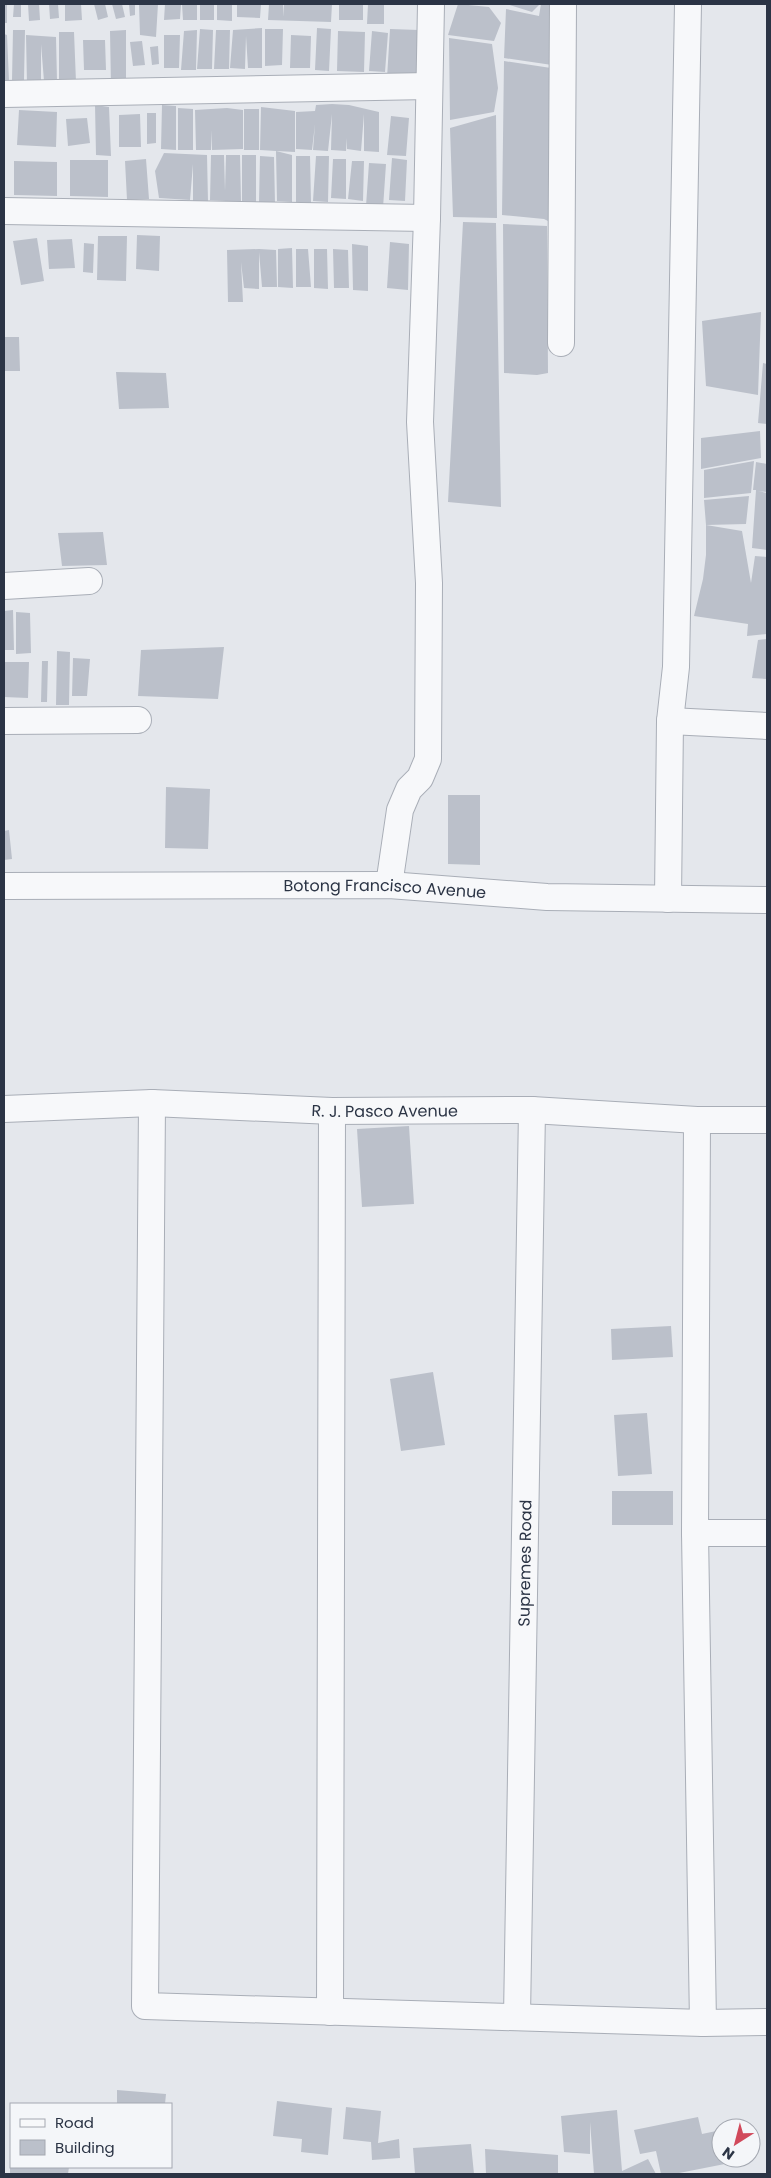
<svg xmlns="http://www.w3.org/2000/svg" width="771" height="2178" font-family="Poppins,sans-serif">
<rect width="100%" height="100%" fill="#e4e7ec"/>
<path fill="#bbc0ca" d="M4,4h3v19h-3z
M14,4h7v13h-8z
M28,4h11l1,16 -11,1z
M49,4h9l1,14 -9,1z
M65,4h16l1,16 -17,1z
M94,4h11l3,13 -10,3z
M112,4h10l3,13 -9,2z
M129,4h6v11l-5,1z
M139,4h19l-2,33 -16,-2z
M165,4h16l-1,15 -16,1z
M182,4h15v16h-14z
M200,4h14v16h-14z
M217,4h15v17l-15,-1z
M237,4h24l-1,14 -23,-1z
M269,4h14v13l1,-13h48l-1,18 -63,-2z
M339,4h24v16h-24z
M368,4h16v20h-17z
M458,4l31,3 12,16 -7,18 -46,-6z
M506,4h34l-8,8z
M541,4h15l-4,61 -48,-7 2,-49 33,7z
M262,28v40h-14l-2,-32 -1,33 -15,-1 3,-38z
M317,28l14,1 -2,42 -14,-1z
M200,29l13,1 -1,39h-15z
M265,29h18l-1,36 -17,1z
M390,29l29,1 -2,49 -30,-1z
M13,30h12l-1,50h-12z
M126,30v58l-15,-1 -1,-56z
M197,30l-1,40h-15l3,-39z
M216,30h14l-1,39h-15z
M338,31l27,1 -1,40 -27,-1z
M372,31l16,2 -3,39 -16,-1z
M59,32h15l2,50 -17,-1z
M4,34l3,1 2,46h-5z
M26,35l30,2 1,44h-13l-3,-37v41h-14z
M164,35h16l-1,33h-15z
M291,35l20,1 -1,32h-20z
M449,38l43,6 6,44 -4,24 -44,8z
M83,40h22l1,30h-22z
M142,41l3,24 -12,1 -3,-24z
M158,46l1,18 -7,1 -2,-18z
M504,61l47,7 -1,154 -6,-3 -42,-4z
M332,104l17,1 30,7v40l-15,-1v-37l-3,37 -14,-2v-11l-1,13 -15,-1 1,-36 -4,37 -15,-1 2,-26 -3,26 -16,-1v-37l19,-1 1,-6z
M95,105l14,2 2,49 -15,-1z
M162,105l14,1v44l-15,-1z
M261,107l34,4v41l-19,-1 16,4v47l-15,-1 -1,-50 -16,-1z
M178,108l15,1v41h-15z
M227,108l16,2v39l-31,1 -1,-20v20h-15l-1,-40z
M244,109h15v41h-15z
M19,110l38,2 -1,35 -39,-2z
M147,113h9v30l-9,1z
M140,114l1,33h-22v-32z
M496,115l1,103 -44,-1 -3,-89z
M391,116l18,2 -3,38 -19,-1z
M87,118l3,25 -22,3 -2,-27z
M164,153l43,2 1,47 -15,-1v-37l-3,36 -31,-2 -4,-27z
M211,155h13l1,36 1,-36h14l1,47 -31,-2z
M242,155h14v47l-14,-1z
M260,156l14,1 1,47 -16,-1z
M296,156h14l1,47 -15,-1z
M316,156h13l-1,46 -15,-1z
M392,158l15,2 -2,41 -16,-1z
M146,159l3,40 -22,1 -2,-39z
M333,159h13v40l-15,-1z
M70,160h38v37l-38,-1z
M14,161l43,1v34l-43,-1z
M352,161h12l-1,40 -15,-2z
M369,163l17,1 -3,44 -17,-2z
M463,222l33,1 5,284 -53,-5z
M503,224l44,2 1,147 -11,2 -33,-2z
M137,235l23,1 -1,35 -23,-2z
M98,236h29l-1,45 -29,-1z
M37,238l7,43 -23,4 -8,-44z
M72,239l3,29 -26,1 -2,-29z
M390,242l19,2 -1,46 -21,-2z
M84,243l10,1 -1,29 -10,-1z
M352,244l16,2v45l-15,-1z
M292,248l1,40 -15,-1v-38z
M259,249l17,1 1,37h-15l-3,-35v37l-15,-1 -3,-26 2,40h-15l-1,-52z
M296,249h12l3,38h-15z
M314,249h13l1,40 -14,-1z
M333,249l15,1 1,38h-15z
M761,312l-3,83 -52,-9 -4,-65z
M4,337h15l1,34h-16z
M763,363l4,1v60l-9,-1z
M116,372l50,1 3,35 -50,1z
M760,431l1,27 -60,11v-31z
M754,461l-3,32 -47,5v-28z
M756,462l11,2v28l-9,-1 9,2v57l-15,-2 4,-58h-3z
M749,496l-3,28 -40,1 -2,-25z
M706,525l36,6 9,52 4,-27 12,1v77l-20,2 1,-12 -54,-8 9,-37 3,-24z
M103,532l4,33 -45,1 -4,-33z
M13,610l1,40h-10v-39z
M16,612l14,1 1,40 -15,1z
M767,639v40l-15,-1 6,-38z
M224,647l-6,52 -80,-3 3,-46z
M57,651l13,1 -1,53h-13z
M73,658l17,1 -3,37h-15z
M42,661h6l-1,41h-6z
M4,662h25l-1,36 -24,-1z
M166,787l44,2 -2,60 -43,-1z
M448,795h32v70l-32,-1z
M9,830l3,29 -8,1v-29z
M409,1126l5,78 -52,3 -5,-78z
M671,1326l2,31 -61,3 -1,-31z
M433,1372l12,73 -44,6 -11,-72z
M647,1413l5,61 -34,2 -4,-61z
M612,1491h61v34h-61z
M117,2090l49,4 -1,10h-48z
M277,2101l55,7 -4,47 -27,-3 1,-13 -29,-3z
M346,2107l35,4 -3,32 21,-4 1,19 -28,2 -1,-18 -28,-3z
M617,2110l5,61 26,-12 8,15h-62l-4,-52v32l-26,-2 -3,-36z
M698,2117l4,17 19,-4v28h14v4l-61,12h-13l-5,-23 -16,3 -6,-24z
M471,2144l3,30h-59l-2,-26z
M485,2149l73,6v19h-72z
M10,2167h59l-1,7h-58z"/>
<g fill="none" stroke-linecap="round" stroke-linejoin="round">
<defs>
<g id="minor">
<path d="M4,94l425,-8"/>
<path d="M4,211l423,7"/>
<path d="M561,343l2,-339"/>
<path d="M4,586l85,-5"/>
<path d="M4,721l134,-1"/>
<path d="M670,721l97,5"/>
<path d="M389,885l11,-75 9,-21 11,-11 8,-19 1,-176 -9,-161 7,-204 4,-214"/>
<path id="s1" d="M4,886l385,-1 158,12 220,3"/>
<path d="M668,899l2,-178 6,-54 12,-663"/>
<path d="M152,1103l-7,903 558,17 64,-1"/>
<path id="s2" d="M4,1109l148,-6 180,8 200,-1 165,10h70"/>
<path d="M697,1120l-2,413 8,490"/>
<path d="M695,1533h72"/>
<path d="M330,2012l2,-901"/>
<path id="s3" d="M517,2017l15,-907"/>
</g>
</defs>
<use href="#minor" stroke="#a9aeb7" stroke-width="28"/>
<use href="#minor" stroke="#f7f8fa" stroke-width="26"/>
</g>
<g text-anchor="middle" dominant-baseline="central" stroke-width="4" stroke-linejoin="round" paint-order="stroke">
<g font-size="16" fill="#2b3445" stroke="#f4f6f9">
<text stroke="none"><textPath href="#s1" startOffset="381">Botong Francisco Avenue</textPath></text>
<text stroke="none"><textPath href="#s2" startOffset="381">R. J. Pasco Avenue</textPath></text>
<text stroke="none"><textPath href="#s3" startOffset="454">Supremes Road</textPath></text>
</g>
</g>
<rect width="771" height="2178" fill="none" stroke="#2b3445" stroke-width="10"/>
<rect x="10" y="2103" width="162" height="65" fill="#f4f6f9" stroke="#a4a8b1"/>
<rect x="20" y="2119" width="25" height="8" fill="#f7f8fa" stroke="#a4a8b1"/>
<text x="55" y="2128" font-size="15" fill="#2b3445">Road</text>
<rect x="20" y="2140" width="25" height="15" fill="#bbc0ca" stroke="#a4a8b1"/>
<text x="55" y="2153" font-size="15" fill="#2b3445">Building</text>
<g transform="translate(736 2143) rotate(216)"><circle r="24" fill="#f4f6f9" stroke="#a4a8b1"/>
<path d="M0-4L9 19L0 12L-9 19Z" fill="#d1495b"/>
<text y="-8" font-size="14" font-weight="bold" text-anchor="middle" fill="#2b3445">N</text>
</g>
</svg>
